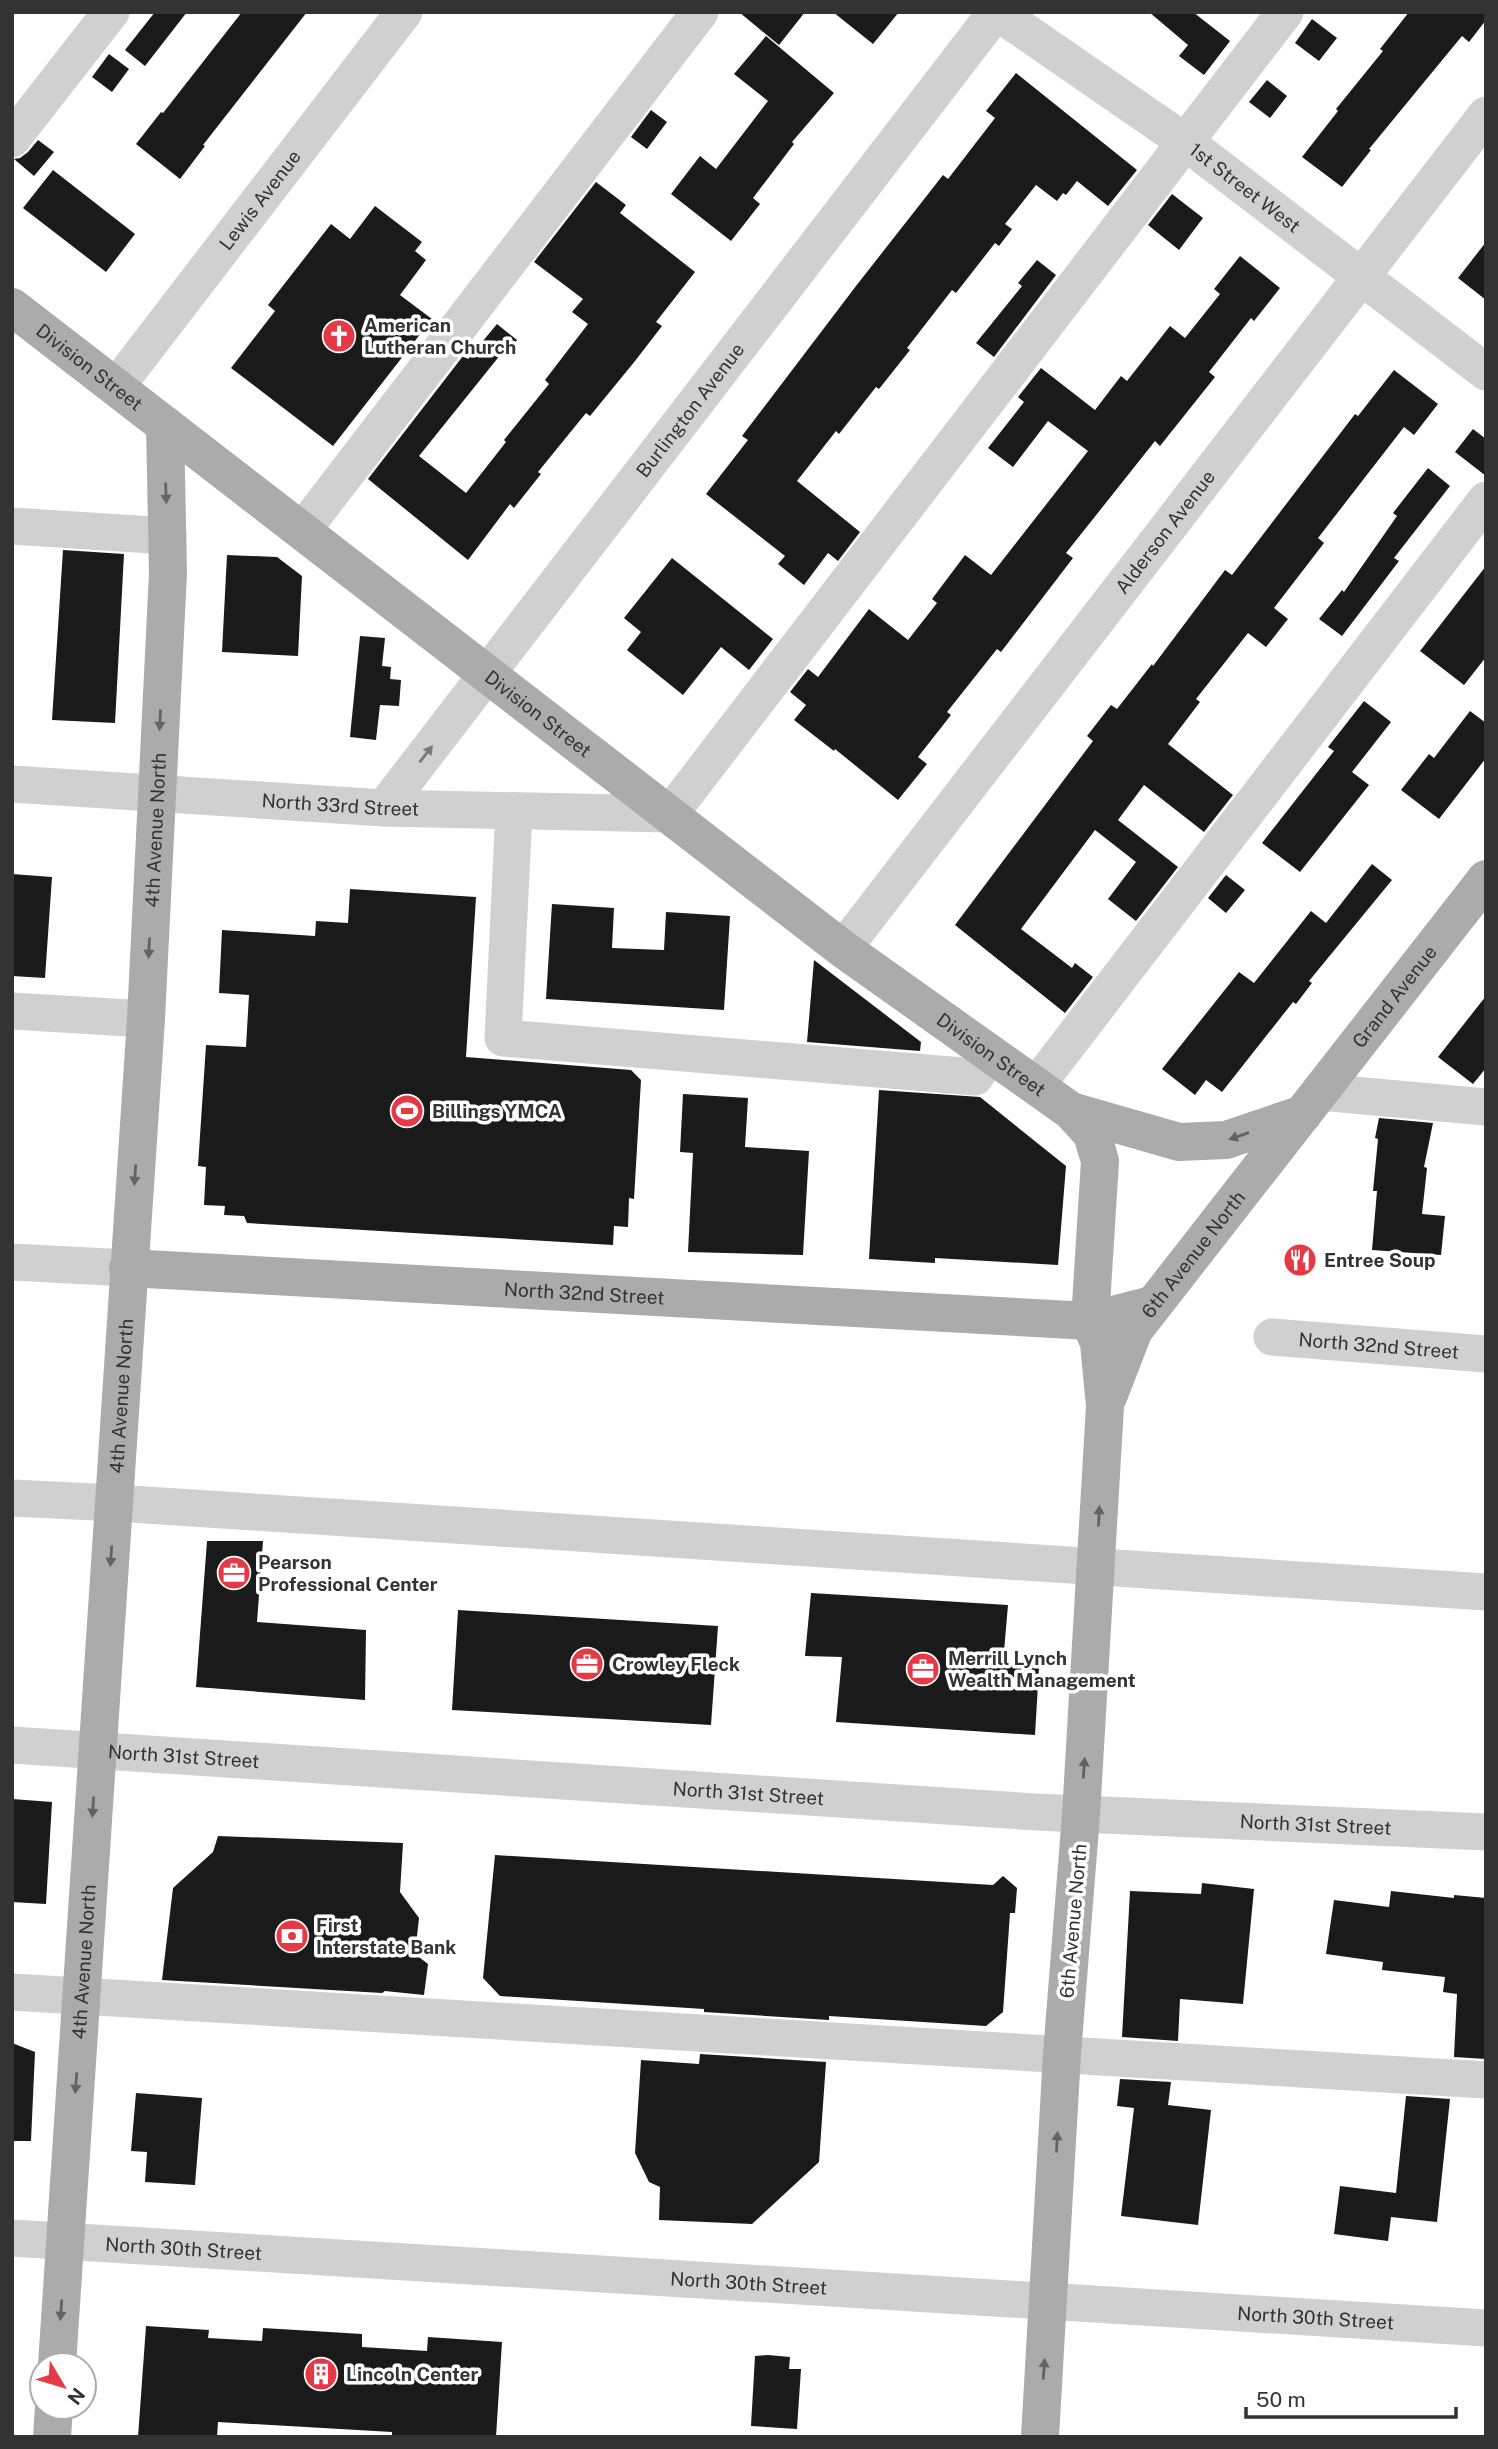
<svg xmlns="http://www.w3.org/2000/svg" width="1498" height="2449" font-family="'Public Sans',sans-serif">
<rect width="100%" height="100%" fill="#fff"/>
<path fill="#1a1a1a" d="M155,12h32l-42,54 -20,-16z
M242,12h65l-104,133 2,1 -25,33 -44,-35 25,-32 2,1z
M739,12h66l-26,33z
M833,12h66l-26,32z
M1149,12h44l37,29 -26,34 -25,-19 9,-11z
M1409,12h77v8l-17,22 -7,-6 -93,113 2,1 -29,37 -40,-30 36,-46 -2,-2 47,-58 -3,-2z
M1312,19l25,19 -18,23 -24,-18z
M766,36l68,57 -42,49 2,2 -41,54 7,6 -29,37 -60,-47 29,-38 16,13 52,-68 -34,-27z
M109,54l20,15 -17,23 -20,-15z
M1016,73l121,97 -29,36 -31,-25 -11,14 -3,-2 -6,8 -21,-16 -31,39 7,5 -13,17 -4,-3 -39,50 -4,-3 -45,58 3,2 -31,39 -3,-2 -37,47 -3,-3 -39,50 63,51 -22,29 -10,-8 -24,32 -26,-21 7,-8 -79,-62 42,-54 -6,-4 114,-150 87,-111 5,4 47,-61 -9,-7z
M1267,80l20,16 -17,22 -21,-16z
M651,110l16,12 -20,27 -16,-12z
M38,140l16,12 -20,24 -20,-17 6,-1 8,-6z
M53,170l82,64 -29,38 -83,-64z
M596,182l30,23 -6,8 75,59 -39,50 6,4 -27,35 -45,55 -4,-3 -48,59 3,2 -27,34 -4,-4 -42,56 -100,-81 95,-123 5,3 29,-35 20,16 -13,17 -3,-3 -82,102 47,37 40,-51 -2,-2 45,-56 -4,-4 43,-56 -16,-12 11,-13 -49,-37z
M1172,194l31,24 -24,32 -31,-25z
M375,206l47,36 -7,9 11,9 -26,35 32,24 -99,127 -102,-78 44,-57 -7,-6 63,-81 19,15z
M1486,242v58l-28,-22z
M1240,256l40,32 -26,33 -3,-3 -42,54 6,5 -55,69 -5,-5 -89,112 7,5 -72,94 -4,-3 -50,63 4,3 -33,42 9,7 -29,36 -63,-51 -1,2 -40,-31 12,-15 -16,-13 18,-23 10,8 51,-68 39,31 29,-37 -5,-4 33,-44 26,20 97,-124 -40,-30 -35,46 -25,-19 36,-46 -6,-5 23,-29 54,42 26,-34 6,5 43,-55 15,12 35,-44 -6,-5z
M1037,260l19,15 -62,82 -18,-14 46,-57 -4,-3z
M1394,370l44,34 -24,31 -10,-8 -86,111 6,5 -50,65 14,11 -22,28 -18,-14 -52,66 4,3 -32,42 65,51 -29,37 -60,-47 -26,35 60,47 -42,54 -28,-22 28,-37 -41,-32 -74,99 51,39 3,-5 18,14 -28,36 -110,-88 138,-184 -6,-5 24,-31 6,4 35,-45 1,2 72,-96 7,5 123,-161 3,2z
M1473,429l13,10v37l-31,-24z
M1428,468l22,18 -56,72 5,3 -57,75 -23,-17 23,-29 2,2 53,-76 -4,-3z
M63,550l61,4 -9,169 -63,-3z
M227,555l50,2 25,19 -4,80 -76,-4z
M672,558l101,81 -24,31 -28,-23 -38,48 -56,-45 14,-18 -17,-14z
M1486,566v91l-22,28 -44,-34z
M360,636l25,2 -3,28 9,1 -1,12 11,1 -2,26 -19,-1 -4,35 -26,-3z
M1364,701l27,21 -39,50 17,13 -69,87 -38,-29 72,-92 -6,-4z
M1470,711l16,12v35l-47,61 -38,-29 28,-36 5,4z
M1372,864l20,16 -83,101 3,2 -16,21 -3,-2 -71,90 -16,-12 -11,15 -33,-26 77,-97 15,11 57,-72 15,12z
M12,874l40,3 -7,101 -33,-2z
M1226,875l19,15 -19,23 -18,-15z
M350,889l126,8 -10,160 165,13 10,10 -7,119 -5,-1 -1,29 -14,-1 -1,19 -366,-22 -3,-7 -20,-1 1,-9 -21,-1 2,-38 -8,-1 8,-121 40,2 3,-52 -30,-2 3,-63 93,6 1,-15 32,2z
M552,904l62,4 -2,40 52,2 2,-38 64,4 -6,94 -178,-11z
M814,960l107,82 -1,9 -113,-9z
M1486,996v72l-13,16 -35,-27z
M879,1090l101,7 86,69 -8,99 -123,-7v5l-66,-4z
M683,1094l65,4 -3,49 64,4 -6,104 -115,-3 5,-99 -13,-1z
M1379,1118l54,5 -9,44 3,1 -5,46 23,2 -4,39 -69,-5 5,-59h-4l5,-52 -3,-1z
M207,1541h56l-6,81 109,8 -1,70 -169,-13z
M811,1593l197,12 -5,58 36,5 -4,67 -199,-13 6,-65 -37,-1z
M458,1610l260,16 -7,99 -259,-15z
M12,1799l40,3 -6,102 -34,-2z
M218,1836l185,7 -3,49 19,26 -4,36 13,10 -4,31 -39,-4 -3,2 -220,-13 11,-92 40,-36z
M495,1855l498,30 10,-9 14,12 -2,25h-5l-7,99 -17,14 -157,-10v4l-125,-8v-3l-204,-13 -17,-18z
M1202,1883l52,6 -11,115 -63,-5 -2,42 -56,-4 8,-146 71,3z
M1391,1891l63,7v-3l32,3v161l-32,-2 3,-63 -14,-2 2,-15 -63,-7 1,-8 -57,-8 8,-54 55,7z
M12,2043l23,9 -4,89h-19z
M700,2054l126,8 -7,100 -67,62 -93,-4 1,-33 -11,-5 -14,-29 6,-93 58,4z
M1120,2079l51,3 -3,23 43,5 -13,115 -77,-9 13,-108 -17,-2z
M136,2093l66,5 -7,87 -50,-3 2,-30 -16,-1z
M1406,2096l44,3 -13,123 -46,-5 -3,24 -54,-7 6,-48 56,7z
M146,2326l63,4 -1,8 54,3 1,-13 99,6v13l65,4 1,-14 74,5 -6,95h-104v-5l-174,-10 -1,15h-79z
M768,2355l22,2 -1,12h12l-4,60 -46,-3 4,-70z"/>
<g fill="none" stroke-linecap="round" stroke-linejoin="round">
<g stroke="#d0d0d0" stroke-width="37">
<path id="s1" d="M997,12l187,129 302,231"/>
<path d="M12,139l99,-127"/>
<path id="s2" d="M116,387l288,-375"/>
<path d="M12,526l156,10"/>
<path d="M302,531l398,-519"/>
<path id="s3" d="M12,784l372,24 286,6 615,-802"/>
<path id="s4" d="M384,808l612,-796"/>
<path d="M514,811l-11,227 472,39 16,-23"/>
<path id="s5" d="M843,949l643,-834"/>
<path d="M12,1011l134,8"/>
<path d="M1036,1086l450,-586"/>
<path d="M1320,1092l166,15"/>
<path d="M12,1262l116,6"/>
<path id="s6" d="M1272,1337l214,17"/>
<path d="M12,1498l103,5 1371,89"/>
<path id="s7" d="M12,1745l1024,67 450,20"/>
<path d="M12,1992l1474,88"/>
<path id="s8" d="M12,2238l1474,90"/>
</g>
<g stroke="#ababab" stroke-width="38">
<path id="s9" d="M12,307l831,642 228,162 21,23 8,27 -10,160 9,22 6,63 -24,409 -19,239 -22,383"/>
<path d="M1071,1111l108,31 47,-2 77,-26"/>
<path id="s10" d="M128,1268l962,53 62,-16"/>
<path id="s11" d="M1108,1397l26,-67 352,-451"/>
<path id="s12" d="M57,2365l89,-1346 22,-446 -3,-148"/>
<path d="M52,2437l2,-30"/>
</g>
</g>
<defs><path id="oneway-solid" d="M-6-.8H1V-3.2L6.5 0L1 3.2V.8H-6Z" transform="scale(1.75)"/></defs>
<g fill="#636363">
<use href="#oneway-solid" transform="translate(166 493) rotate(88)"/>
<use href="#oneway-solid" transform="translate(160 720) rotate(93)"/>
<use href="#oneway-solid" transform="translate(149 948) rotate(93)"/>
<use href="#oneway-solid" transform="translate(1239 1136) rotate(161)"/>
<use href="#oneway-solid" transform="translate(135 1175) rotate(94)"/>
<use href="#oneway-solid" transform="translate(1099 1516) rotate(-87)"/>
<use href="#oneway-solid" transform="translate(111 1556) rotate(94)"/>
<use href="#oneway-solid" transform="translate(1084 1768) rotate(-86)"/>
<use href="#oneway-solid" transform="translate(93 1807) rotate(94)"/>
<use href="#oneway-solid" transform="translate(76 2083) rotate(94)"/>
<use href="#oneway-solid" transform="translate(1057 2142) rotate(-87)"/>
<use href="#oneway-solid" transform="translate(61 2310) rotate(94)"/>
<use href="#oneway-solid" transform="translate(1044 2369) rotate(-86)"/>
</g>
<use fill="#7a7a7a" href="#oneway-solid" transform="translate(426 754) rotate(-52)"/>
<defs>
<symbol id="church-disc" viewBox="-11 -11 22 22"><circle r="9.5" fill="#e63946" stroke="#fff"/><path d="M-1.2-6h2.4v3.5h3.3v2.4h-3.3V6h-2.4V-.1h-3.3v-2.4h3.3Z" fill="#fff"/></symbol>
<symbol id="stadium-disc" viewBox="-11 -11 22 22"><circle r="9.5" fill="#e63946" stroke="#fff"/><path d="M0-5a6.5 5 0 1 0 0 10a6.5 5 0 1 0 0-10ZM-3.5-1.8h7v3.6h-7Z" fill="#fff"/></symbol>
<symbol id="restaurant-disc" viewBox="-11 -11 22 22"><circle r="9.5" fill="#e63946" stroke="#fff"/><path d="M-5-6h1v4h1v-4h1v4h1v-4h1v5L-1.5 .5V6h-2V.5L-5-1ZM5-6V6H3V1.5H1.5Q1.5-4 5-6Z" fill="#fff"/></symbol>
<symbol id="office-disc" viewBox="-11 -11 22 22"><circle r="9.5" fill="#e63946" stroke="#fff"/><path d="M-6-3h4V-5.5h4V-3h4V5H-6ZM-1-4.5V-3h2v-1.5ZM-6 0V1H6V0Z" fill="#fff"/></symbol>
<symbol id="bank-disc" viewBox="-11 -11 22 22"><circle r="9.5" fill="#e63946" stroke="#fff"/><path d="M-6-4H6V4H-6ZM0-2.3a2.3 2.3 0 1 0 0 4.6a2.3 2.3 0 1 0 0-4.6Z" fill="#fff"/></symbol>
<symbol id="building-disc" viewBox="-11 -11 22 22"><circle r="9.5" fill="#e63946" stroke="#fff"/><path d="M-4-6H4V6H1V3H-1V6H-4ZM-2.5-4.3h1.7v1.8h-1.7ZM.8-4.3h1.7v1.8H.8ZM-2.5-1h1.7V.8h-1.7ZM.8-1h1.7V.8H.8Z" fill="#fff"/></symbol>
</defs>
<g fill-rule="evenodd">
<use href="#church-disc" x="320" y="317" width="38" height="38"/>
<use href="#stadium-disc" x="388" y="1092" width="38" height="38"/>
<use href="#restaurant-disc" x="1281" y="1241" width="38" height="38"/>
<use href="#office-disc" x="215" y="1554" width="38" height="38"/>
<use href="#office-disc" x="568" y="1645" width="38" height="38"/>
<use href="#office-disc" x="904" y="1650" width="38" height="38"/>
<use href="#bank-disc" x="273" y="1917" width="38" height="38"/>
<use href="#building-disc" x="302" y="2355" width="38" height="38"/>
</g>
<g text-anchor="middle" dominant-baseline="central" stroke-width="7" stroke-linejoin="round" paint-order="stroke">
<g font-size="19" fill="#333" stroke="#fff">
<text stroke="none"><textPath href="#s1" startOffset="304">1st Street West</textPath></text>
<text stroke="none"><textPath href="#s2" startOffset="236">Lewis Avenue</textPath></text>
<text stroke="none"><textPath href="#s9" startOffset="98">Division Street</textPath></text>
<text stroke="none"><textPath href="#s4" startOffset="502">Burlington Avenue</textPath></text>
<text stroke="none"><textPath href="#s5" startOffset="527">Alderson Avenue</textPath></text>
<text stroke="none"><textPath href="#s9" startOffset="665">Division Street</textPath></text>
<text stroke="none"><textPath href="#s3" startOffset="329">North 33rd Street</textPath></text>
<text stroke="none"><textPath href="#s12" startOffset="1538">4th Avenue North</textPath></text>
<text stroke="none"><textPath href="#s11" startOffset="495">Grand Avenue</textPath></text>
<text stroke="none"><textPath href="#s9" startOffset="1232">Division Street</textPath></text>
<text stroke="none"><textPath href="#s11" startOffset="168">6th Avenue North</textPath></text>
<text stroke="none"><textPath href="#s10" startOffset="457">North 32nd Street</textPath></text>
<text stroke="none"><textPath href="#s6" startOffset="107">North 32nd Street</textPath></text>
<text stroke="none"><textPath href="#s12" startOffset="971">4th Avenue North</textPath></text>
<text stroke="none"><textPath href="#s7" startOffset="172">North 31st Street</textPath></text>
<text stroke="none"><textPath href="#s7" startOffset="738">North 31st Street</textPath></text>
<text stroke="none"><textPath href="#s7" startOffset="1306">North 31st Street</textPath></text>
<text transform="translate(1073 1921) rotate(-85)">6th Avenue North</text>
<text stroke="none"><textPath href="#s12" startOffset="404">4th Avenue North</textPath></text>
<text stroke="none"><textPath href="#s8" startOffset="172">North 30th Street</textPath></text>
<text stroke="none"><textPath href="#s8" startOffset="738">North 30th Street</textPath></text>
<text stroke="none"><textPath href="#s8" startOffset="1306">North 30th Street</textPath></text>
</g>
<g font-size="19" font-weight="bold" fill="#333" stroke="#fff" text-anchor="start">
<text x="364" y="325">American<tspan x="364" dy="22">Lutheran Church</tspan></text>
<text x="432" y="1111">Billings YMCA</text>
<text x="1324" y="1260">Entree Soup</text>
<text x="258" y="1562">Pearson<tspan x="258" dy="22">Professional Center</tspan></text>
<text x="948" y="1658">Merrill Lynch<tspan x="948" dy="22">Wealth Management</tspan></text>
<text x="612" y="1664">Crowley Fleck</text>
<text x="316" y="1925">First<tspan x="316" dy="22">Interstate Bank</tspan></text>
<text x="346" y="2374">Lincoln Center</text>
</g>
</g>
<rect width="1498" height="2449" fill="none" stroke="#333333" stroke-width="28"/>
<g transform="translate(63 2386) rotate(128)"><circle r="33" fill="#ffffff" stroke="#adadad" stroke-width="2"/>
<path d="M0-5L12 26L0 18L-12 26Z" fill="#e63946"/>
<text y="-10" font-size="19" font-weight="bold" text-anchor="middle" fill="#333333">N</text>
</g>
<path d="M1246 2407v10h210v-10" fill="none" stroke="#333333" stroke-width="3.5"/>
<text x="1256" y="2407" font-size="21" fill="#333333" stroke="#ffffff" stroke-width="5" paint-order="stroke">50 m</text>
</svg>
